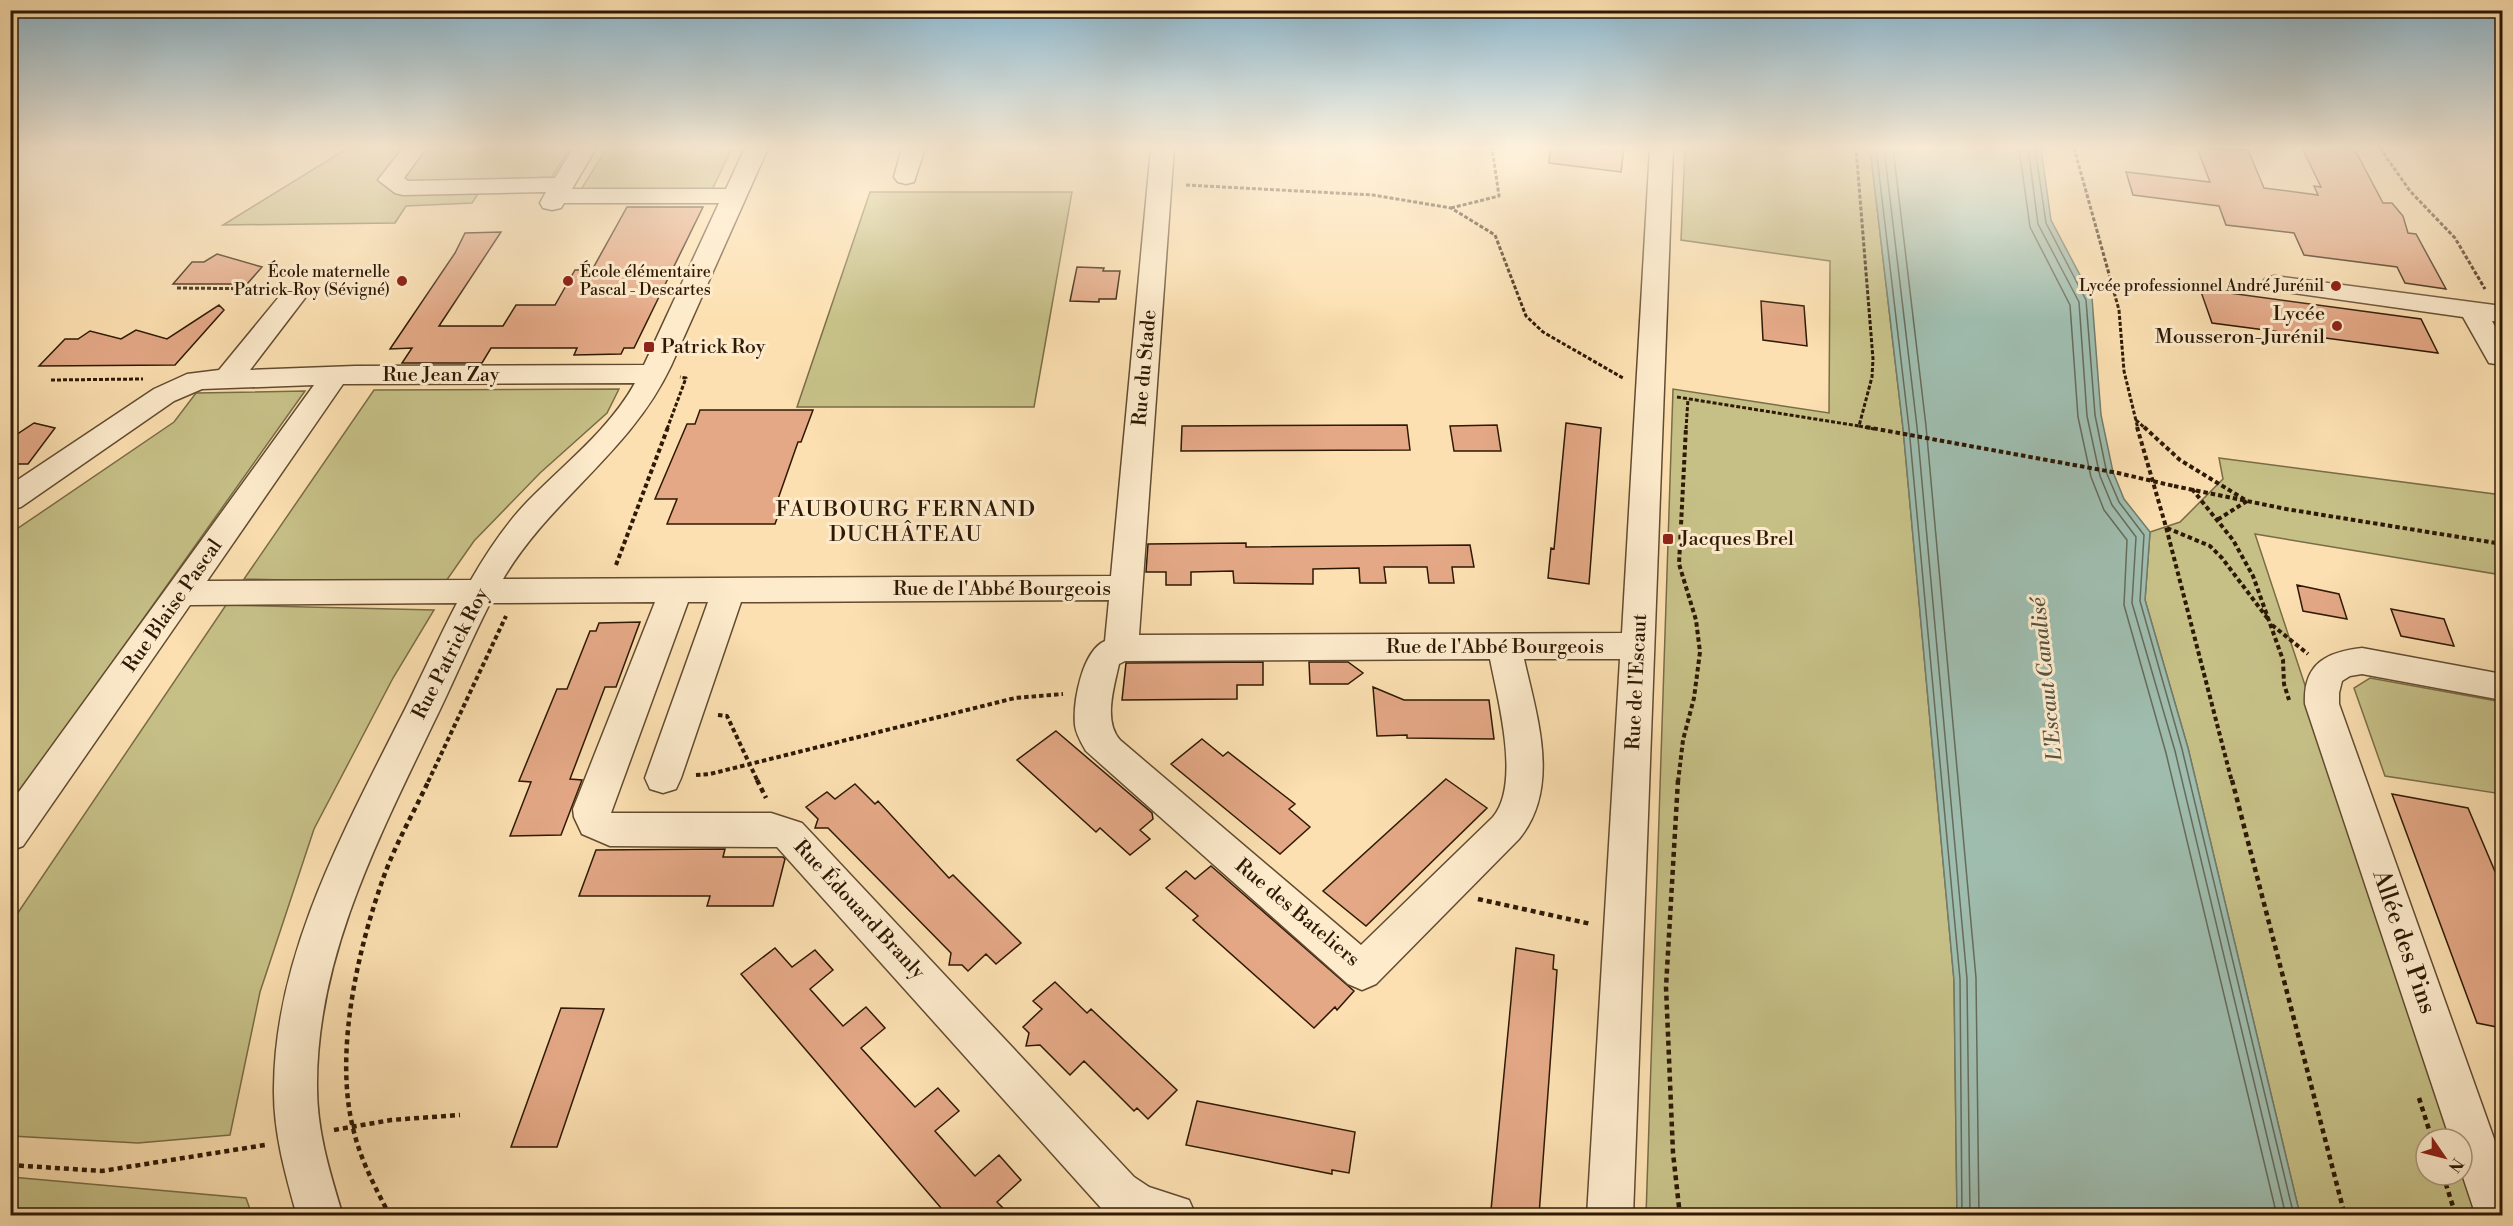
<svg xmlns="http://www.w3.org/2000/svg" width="2513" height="1226" font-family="'Libre Bodoni',serif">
<rect width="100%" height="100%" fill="#fce0b1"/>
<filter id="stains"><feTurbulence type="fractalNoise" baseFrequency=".00333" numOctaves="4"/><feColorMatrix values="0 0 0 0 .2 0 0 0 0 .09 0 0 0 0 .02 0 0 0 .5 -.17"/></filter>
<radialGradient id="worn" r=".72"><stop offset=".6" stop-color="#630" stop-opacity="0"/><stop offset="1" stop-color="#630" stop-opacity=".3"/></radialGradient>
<path fill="#c6c087" stroke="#7a6c46" stroke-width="1.5" d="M348,148h222l-18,29 -64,2 -16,24 -66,3 -11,17 -172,2z
M607,148h125l-21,44 -131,-1z
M1685,148h185l33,280 51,552 3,235 -311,1 27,-827 156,24 1,-152 -149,-21z
M870,192h202l-38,215h-237z
M619,389l-12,24 -67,60 -66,68 -30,43 -200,-5 130,-189z
M305,391l-294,414v-272l163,-111 22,-29z
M2219,458l283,37v80l-247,-41 200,605h-29v36h36v-16l19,56h-181l-112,-467 -43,-148 5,-68 30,-10 43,-43z
M226,605l208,5 -41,68 -79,151 -54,163 -30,143 -92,8 -127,-7v-213z
M2370,678l132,24v92l-117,-18 -31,-88z
M11,1177l235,21 6,17h-241z"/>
<path fill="#9fbdaf" stroke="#727b6b" stroke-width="1.5" d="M1870,148h171l10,72 41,78 9,117 12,57 11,27 26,33 -5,68 43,148 112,467h-343l-3,-235 -51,-552z"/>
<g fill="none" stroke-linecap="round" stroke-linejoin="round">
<path stroke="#666b5a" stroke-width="1.5" d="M1876,148l33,280 51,551 2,237
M1884,148l33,279 50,552 3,237
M1893,148l33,278 50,552 3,238
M2019,148l11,79 40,78 8,112 13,60 13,33 23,30 -3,65 42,148 111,463
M2028,148l10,76 41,78 8,114 13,60 12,29 24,32 -4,66 43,148 111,465
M2035,148l11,75 40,77 9,115 12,59 12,28 25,33 -4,66 42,148 112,467"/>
</g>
<path fill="#e4a886" stroke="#2e1905" stroke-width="1.5" d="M1550,148h74l-3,24 -72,-9z
M2197,148l51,2 16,38 54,7 -4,-9 7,1 -19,-39h52l29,55h9l11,13 5,17 8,1 30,55 -41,-6 -8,-16 -93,-12 -10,-22 -68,-8 -7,-19 -86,-11 -7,-23 84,10z
M627,207h76l-69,141h-10l-3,6 -47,1 3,-7h-86l-9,15h-80l10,-15 -22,1 65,-96 10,-20 36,-1 -62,94h64l13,-21h39l20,-35h17z
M217,254l45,13 -15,17h-74l19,-22h12z
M1077,267l27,1 -1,3h17l-4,28h-17v3l-29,-1z
M2200,289l221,30 17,34 -226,-30z
M1761,301l43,5 3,40 -44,-6z
M219,305l5,5 -49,55 -136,1 26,-27h13l12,-8 31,8 15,-9 31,9z
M700,410h113l-12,32h-3l-20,57h6l-9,25h-108l10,-25h-22l32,-75h8z
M34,423l21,5 -27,36h-18v-25z
M1566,423l35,5 -12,156 -41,-6 3,-30 3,1z
M1407,425l3,25 -229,1 1,-25z
M1497,425l4,26h-47l-4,-25z
M1246,543v4l224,-2 4,22h-22l2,16h-25l-2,-16h-43l2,16h-26l-1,-15 -46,1v15l-79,-1 -1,-12 -42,1v13h-25v-13h-20l2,-28z
M2297,585l42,9 8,25 -44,-8z
M2391,609l53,10 10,27 -53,-10z
M640,622l-24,65h-11l-35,92 12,1 -21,55 -51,1 21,-54 -12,-1 38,-92h10l23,-58h6l3,-8z
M1263,662v23h-26v14l-115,1 4,-37z
M1309,662h39l15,11 -15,11h-38z
M1373,687l31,13h85l5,39 -87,-1v-3l-30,1z
M1056,731l96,82 1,6 -13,11 10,9 -20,16 -30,-27 -4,4 -79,-72z
M1202,739l21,17 5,-4 67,52 -6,5 21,18 -30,27 -109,-90z
M1446,779l41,29 -121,118 -43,-35z
M855,784l20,20 3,-3 71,77 4,-3 68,68 -25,21 -10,-10 -18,17 -6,-6h-13l2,-12 -123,-125h-13l3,-9 -12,-12 21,-15 8,7z
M2392,794l76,14 34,80v140l-25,-5z
M725,849l-2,8h60l2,2 -12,47h-66l3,-10h-131l17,-46z
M1211,866l143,125 -17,19 -2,-3 -21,21 -121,-108 5,-4 -32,-28 20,-17 9,8z
M775,948l17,19 23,-17 18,20 -23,19 33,37 23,-19 19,21 -24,20 54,59 23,-19 21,23 -24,20 40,45 24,-21 22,25 -24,22 13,13h-63l-206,-241z
M1516,948l38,7 -1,14 4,1 -18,245h-22l-26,-5z
M1055,982l32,31 4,-4 86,81 -29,29 -11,-11 -3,3 -50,-50 -14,14 -30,-30 -14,1 3,-13 -6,-6 19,-18 -9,-8z
M561,1008l43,1 -47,138h-46z
M1197,1101l158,31 -6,41 -17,-3v4l-146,-29z"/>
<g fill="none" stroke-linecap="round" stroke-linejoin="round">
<defs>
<path id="minor" d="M403,148h23l-22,30 4,3 147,-3 18,-30h23l-24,41h154l19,-41h23l-97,218c-41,87 -121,133 -168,213l608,-3 40,-428h23l-35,487 483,-2 28,-485h23l-40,1068h-46l33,-557h-96c13,58 37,129 -5,180l-143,145 -14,6 -14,-6 -262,-233c-4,-7 -10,-17 -11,-26 -2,-23 7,-74 30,-84l4,-41 -368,2 -60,176 -5,11 -13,4 -13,-4 -5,-11 63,-176h-20l-77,211h160l31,10 332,354 15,10 40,13 7,16h-85l-9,-7 -325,-362 -167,-1 -28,-12 -8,-17 -1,-8 82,-207 -165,1c-21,41 -38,83 -58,123 -54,113 -116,233 -115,361 0,45 13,86 26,129h-46c-12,-43 -24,-85 -23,-129 1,-129 66,-249 123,-362 21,-40 39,-82 60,-122l-267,2 -167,241 -13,5v-47l304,-419 -112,4 -28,12 -153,106 -11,3v-25l144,-96 33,-15 32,-4 64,-78 9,-2 9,2 4,6 -55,72 105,-4 289,-1 75,-162h-155l-3,5 -9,2 -9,-2 -3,-5 6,-11 -143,3 -8,-2 -17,-13zM635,383c-26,47 -71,81 -108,119 -22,23 -40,50 -56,78l-264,1 136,-197zM1490,659c8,41 31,125 3,158l-132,128 -241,-205c-17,-19 -6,-53 -1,-76l6,-3z
M902,148h23l-11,34 -8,2 -8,-2 -4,-5z
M2274,276l228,30v16l-10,-1 10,18v26l-13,-2 -26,-46 -198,-28 -4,-5 4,-5z
M2362,648l140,26v26l-140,-26 -12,2 -8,5 -3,12v11l163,457v55h-26l-14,-42v-35h-12l-145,-435c-2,-40 21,-52 57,-56z"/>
</defs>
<use href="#minor" stroke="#624b30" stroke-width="3"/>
<path stroke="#2e1905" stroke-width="3" stroke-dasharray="4 2" stroke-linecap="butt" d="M2074,148l45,162 5,61 14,58
M2380,148l30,43 45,47 30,51
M1186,185l187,10 78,13 44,27 31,81 17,16 80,46
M1451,208l48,-12 -7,-48
M177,288l92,1
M51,380l92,-1
M1677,397l182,29 13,-49 1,-18 -17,-211
M2136,420l10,9
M667,429l19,-51 -6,-1
M1686,429l2,-30"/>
<path stroke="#2e1905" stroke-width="4" stroke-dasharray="4.5 3" stroke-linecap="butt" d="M2137,427l29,100 66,255
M2144,427l36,33 67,41 -30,19
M2174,486l112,23 216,35
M2192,489l41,51 20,36 30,84 1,24 5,16
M2167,528l43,18 12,12 46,61
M616,565l52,-138
M2272,625l36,29
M718,715l9,1 31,66
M696,775l14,-1 305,-76 48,-4
M428,782l78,-166
M1678,782l5,-42 11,-42 6,-46 -4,-32 -17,-56 7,-137"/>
<path stroke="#2e1905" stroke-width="4.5" stroke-dasharray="5 4" stroke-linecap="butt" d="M757,780l9,18
M1678,780l-12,207 7,166 7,63
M2232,780l113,436
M1478,899l113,25
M2419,1098l13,41
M334,1130l57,-10 69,-5
M10,1165l92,6 163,-26
M2443,1175l13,41
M390,1216c-15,-29 -30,-57 -37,-88 -19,-76 5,-180 31,-252 12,-33 30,-64 45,-96"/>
<use href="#minor" fill="#fdebcc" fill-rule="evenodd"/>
<path stroke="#2e1905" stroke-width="3" stroke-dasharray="4 2" stroke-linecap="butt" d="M1859,426l15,3"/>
<path stroke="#2e1905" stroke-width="4" stroke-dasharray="4.5 3" stroke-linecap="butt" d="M1866,427l252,46 56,13"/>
</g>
<linearGradient id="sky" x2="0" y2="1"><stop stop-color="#8bb8d1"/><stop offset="0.46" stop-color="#fef1dc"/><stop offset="1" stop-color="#fef1dc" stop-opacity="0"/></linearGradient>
<rect width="2513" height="320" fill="url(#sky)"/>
<g fill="#8f2418" stroke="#fdebcc" stroke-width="2">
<circle cx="402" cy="281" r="6"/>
<circle cx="568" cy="281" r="6"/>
<circle cx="2336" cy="286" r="6"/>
<circle cx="2337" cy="326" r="6"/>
<rect x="643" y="341" width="12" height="12" rx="3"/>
<rect x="1662" y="533" width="12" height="12" rx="3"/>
</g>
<g text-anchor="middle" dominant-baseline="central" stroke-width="6" stroke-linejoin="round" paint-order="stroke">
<g font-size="16" fill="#2e1905" stroke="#fdebcc" text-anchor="end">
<text x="390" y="272">École maternelle<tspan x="390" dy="18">Patrick-Roy (Sévigné)</tspan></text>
<text x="580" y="272" text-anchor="start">École élémentaire<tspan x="580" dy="18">Pascal - Descartes</tspan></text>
<text x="2324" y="286">Lycée professionnel André Jurénil</text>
</g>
<g font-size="20" fill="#2e1905" stroke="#fdebcc" text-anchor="start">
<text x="2325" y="314" text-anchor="end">Lycée<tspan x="2325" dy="23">Mousseron-Jurénil</tspan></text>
<text x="661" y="347">Patrick Roy</text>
<text x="1680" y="539">Jacques Brel</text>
</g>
<g font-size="20" fill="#2e1905" stroke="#fdebcc">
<text transform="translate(1145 368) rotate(-85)">Rue du Stade</text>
<text x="441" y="375">Rue Jean Zay</text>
<text x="1002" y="589">Rue de l'Abbé Bourgeois</text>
<text transform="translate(173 606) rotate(-55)">Rue Blaise Pascal</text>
<text x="1495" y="647">Rue de l'Abbé Bourgeois</text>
<text transform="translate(451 654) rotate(-63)">Rue Patrick Roy</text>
<text transform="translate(1637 682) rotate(-87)">Rue de l'Escaut</text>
<text transform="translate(859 910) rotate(47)">Rue Édouard Branly</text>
<text transform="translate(1297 913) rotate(40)">Rue des Bateliers</text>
</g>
<g font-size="21" font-style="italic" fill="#565240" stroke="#fdebcc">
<text transform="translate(2047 679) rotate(-96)">L'Escaut Canalisé</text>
</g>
<g font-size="22" letter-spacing="1.5" fill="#2e1905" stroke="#fdebcc">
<text x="906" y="509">FAUBOURG FERNAND<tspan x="906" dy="25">DUCHÂTEAU</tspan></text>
</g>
<g font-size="24" fill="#2e1905" stroke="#fdebcc">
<text transform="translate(2404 942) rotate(71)">Allée des Pins</text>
</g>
</g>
<rect width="2513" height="1226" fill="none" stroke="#fce0b1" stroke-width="36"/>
<rect x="12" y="12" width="2489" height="1202" fill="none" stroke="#2e1905" stroke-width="3"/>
<rect x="18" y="18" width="2477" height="1190" fill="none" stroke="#2e1905" stroke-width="1.5"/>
<g transform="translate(2444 1157) rotate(125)"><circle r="28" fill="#fdebcc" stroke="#aa977c" stroke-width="1.5"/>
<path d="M0-4.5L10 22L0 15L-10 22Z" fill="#8f2418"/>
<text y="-9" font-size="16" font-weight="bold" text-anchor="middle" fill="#2e1905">N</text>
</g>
<rect width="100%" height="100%" filter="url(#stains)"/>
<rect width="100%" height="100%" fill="url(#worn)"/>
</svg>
